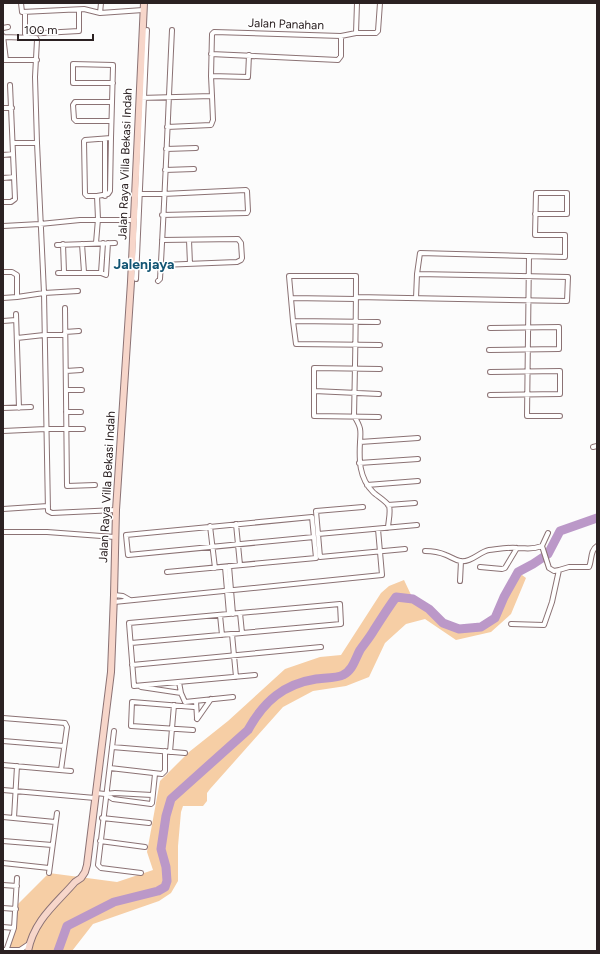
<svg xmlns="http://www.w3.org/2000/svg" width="600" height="954" font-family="Figtree,sans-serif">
<rect width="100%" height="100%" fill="#fcfcfc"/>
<path fill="#f6cea5" d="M518,572l8,6 -15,36 -20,18 -35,8 -31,-21 -19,5 -21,19 -16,34 -23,9 -33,5 -30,16 -73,82 -3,4v8l-4,5h-20l-2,6 -3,34v35l-7,12 -12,8 -66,23 -21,27h-69c12,-13 14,-30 15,-47l31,-31 68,9 36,-12 -6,-18 13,-71 29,-29 39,-31 57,-52 35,-12 21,-2 40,-62 8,-7 15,-6 9,19 16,10 14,14 16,6 22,-2 14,-9z"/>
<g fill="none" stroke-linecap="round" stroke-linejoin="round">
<path stroke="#bb98c8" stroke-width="9" d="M58,951l9,-25 47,-24 44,-11 7,-4 2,-6 -1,-14 -5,-18 5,-33 5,-17 77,-69c16,-29 36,-46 68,-51 7,-1 22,-1 27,-4 10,-5 12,-16 17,-25 5,-7 10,-13 14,-20 7,-11 14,-22 22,-33l17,2 16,10 14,14 16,6 22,-2 14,-9 9,-21 14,-25 15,-8 15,-10 12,-23 37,-13"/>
<defs>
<path id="street" d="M21,3l1,9 62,-3 16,4 43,-3
M25,12v22l54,-3v-21
M100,13l1,-10
M3,28l5,-1
M356,33l1,-30
M3,36l3,24
M3,37l33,1 1,2 -2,37 2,66 7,150 4,218 4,2 64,-3
M211,54l127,6 3,-4v-20
M3,60h34
M211,76l37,1 1,-22
M140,98l72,-2 -1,-20 1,-42 2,-2 127,4 15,-3h20l2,-2 2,-28
M3,108h9
M111,121h-35l-2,-2 -1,-14 2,-3h37
M167,127l44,-2 2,-5 -1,-24
M111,138l2,-71v-2l-40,-1v19h40
M105,139v57
M13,143h24
M166,149l30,-1
M3,155l10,-1
M165,170l29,-1
M3,178l11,-1
M137,194h26l83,-4 1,1 1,20 -1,2 -85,2
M3,202h8l4,-3 -5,-114
M3,226l37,-2 40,-4h54
M189,240l1,24
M96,243l2,-24 -1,-23h-10l-2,-2 -1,-53 1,-1 26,-2 -1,53 -2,3 -11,2
M63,244l1,28
M82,244l2,28
M57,245l58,-2
M529,256l-2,160h33
M161,265l76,-3 4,-2 1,-2 -1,-15 -3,-4 -76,1
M3,272h9l5,3v22
M58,273h43l5,2 2,-32
M101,273l2,-30
M136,279l11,-249
M158,281l2,-2c5,-83 8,-166 12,-249
M356,297l211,4 1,-24 -151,-3
M3,298l14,-1 27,-4 34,-2
M291,298l65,1
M416,298l1,-24 3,-21 145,4v-22h-30l1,-42h31v21h-32
M65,308l2,178 28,-1
M16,314l3,94
M3,321l13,-1
M293,321l3,23 84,1
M65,332l14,-1
M17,338l27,-3h21
M489,350l70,-1v-22l-69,1
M66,371l15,-1
M490,372l70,-1v23l-70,1
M66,390h16
M314,391l65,3
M3,408l28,-1
M66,412h15
M379,417l-65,-1v-48l66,1
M3,431l43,-2h37
M360,442c1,-12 1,-15 -6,-26 1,-46 2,-93 2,-140h-67l4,45 85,1
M593,447l4,-1
M359,463l59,-4
M367,485l51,-4
M388,505l27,-2
M363,507l-47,4 4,46 85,-8
M3,509l45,-3
M236,524l4,41
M210,526l5,42
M388,528c0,-6 3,-15 1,-22 -3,-5 -12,-10 -16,-14 -14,-14 -14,-32 -13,-50l58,-4
M3,532h44l68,5
M318,534l99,-9
M542,546l7,22 5,3 5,-1
M425,551c7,0 14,1 21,4 5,2 9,5 14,6 11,2 19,-9 29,-11 9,-1 20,-3 28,-2 11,0 14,2 25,-2l6,-13
M229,566l4,48
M225,567l4,47
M480,567l22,2 3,-1 12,-20
M167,572l149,-14 -4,-41 -186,18 2,20 186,-18
M460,581l1,-20
M114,595l9,1 7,4
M114,602l268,-27 -4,-46
M240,613l2,20
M220,615l2,20
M511,624l33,1 8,-23 7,-32 10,-3h20c3,-6 1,-17 8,-21
M232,634l4,43
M131,643l210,-19 -1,-20 -211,19 5,63 121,-11
M132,665l189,-18
M179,682l2,11 4,9 48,-5
M141,687l40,6
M196,701l1,17
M3,718l62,5 2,4 -6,43
M197,719l14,-20
M193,730l-62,-4 1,-24 62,5
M114,731l-16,134 3,3 40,5
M3,741l61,5
M112,747l73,6
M170,752l4,-47
M3,765l68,6
M110,768l52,6 3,-3v-20
M3,790l92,8
M96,793l9,1 10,-1 37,2
M105,794l8,5 38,5 1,-1 3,-29
M3,817l52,5
M14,818l3,-52
M102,818l47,5
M3,841l49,4
M100,841l45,6
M3,863l46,5
M49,873l8,-60
M3,885l14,1
M3,908l13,1
M3,927l11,1
M3,950h17l9,-6
M6,951l8,-23 3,-50"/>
<path id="secondary" d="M28,951c6,-31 28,-47 47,-69l6,-4 4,-6 2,-7 24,-193 3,-77 2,-85 15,-228 13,-279"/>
</defs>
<use href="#street" stroke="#8b7274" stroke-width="6"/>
<use href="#secondary" stroke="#8b7274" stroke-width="8"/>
<use href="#street" stroke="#fff" stroke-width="4"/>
<use href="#secondary" stroke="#f7d6ca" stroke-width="6"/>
</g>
<g text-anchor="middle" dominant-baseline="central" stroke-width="3" stroke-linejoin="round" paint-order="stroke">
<g font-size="12" fill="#2b2122" stroke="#fff">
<text transform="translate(286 24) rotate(2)">Jalan Panahan</text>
<text transform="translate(125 164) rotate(-88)">Jalan Raya Villa Bekasi Indah</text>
<text transform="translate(107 487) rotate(-87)">Jalan Raya Villa Bekasi Indah</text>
</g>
<g font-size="14" font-weight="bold" fill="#135573" stroke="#fff">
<text x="144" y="264">Jalenjaya</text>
</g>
</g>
<rect width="600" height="954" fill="none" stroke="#2b2122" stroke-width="8"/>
<path d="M18 34v6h75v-6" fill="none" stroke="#2b2122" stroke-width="2"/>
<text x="24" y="34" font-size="12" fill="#2b2122" stroke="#ffffff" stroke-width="3" paint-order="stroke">100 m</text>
</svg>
